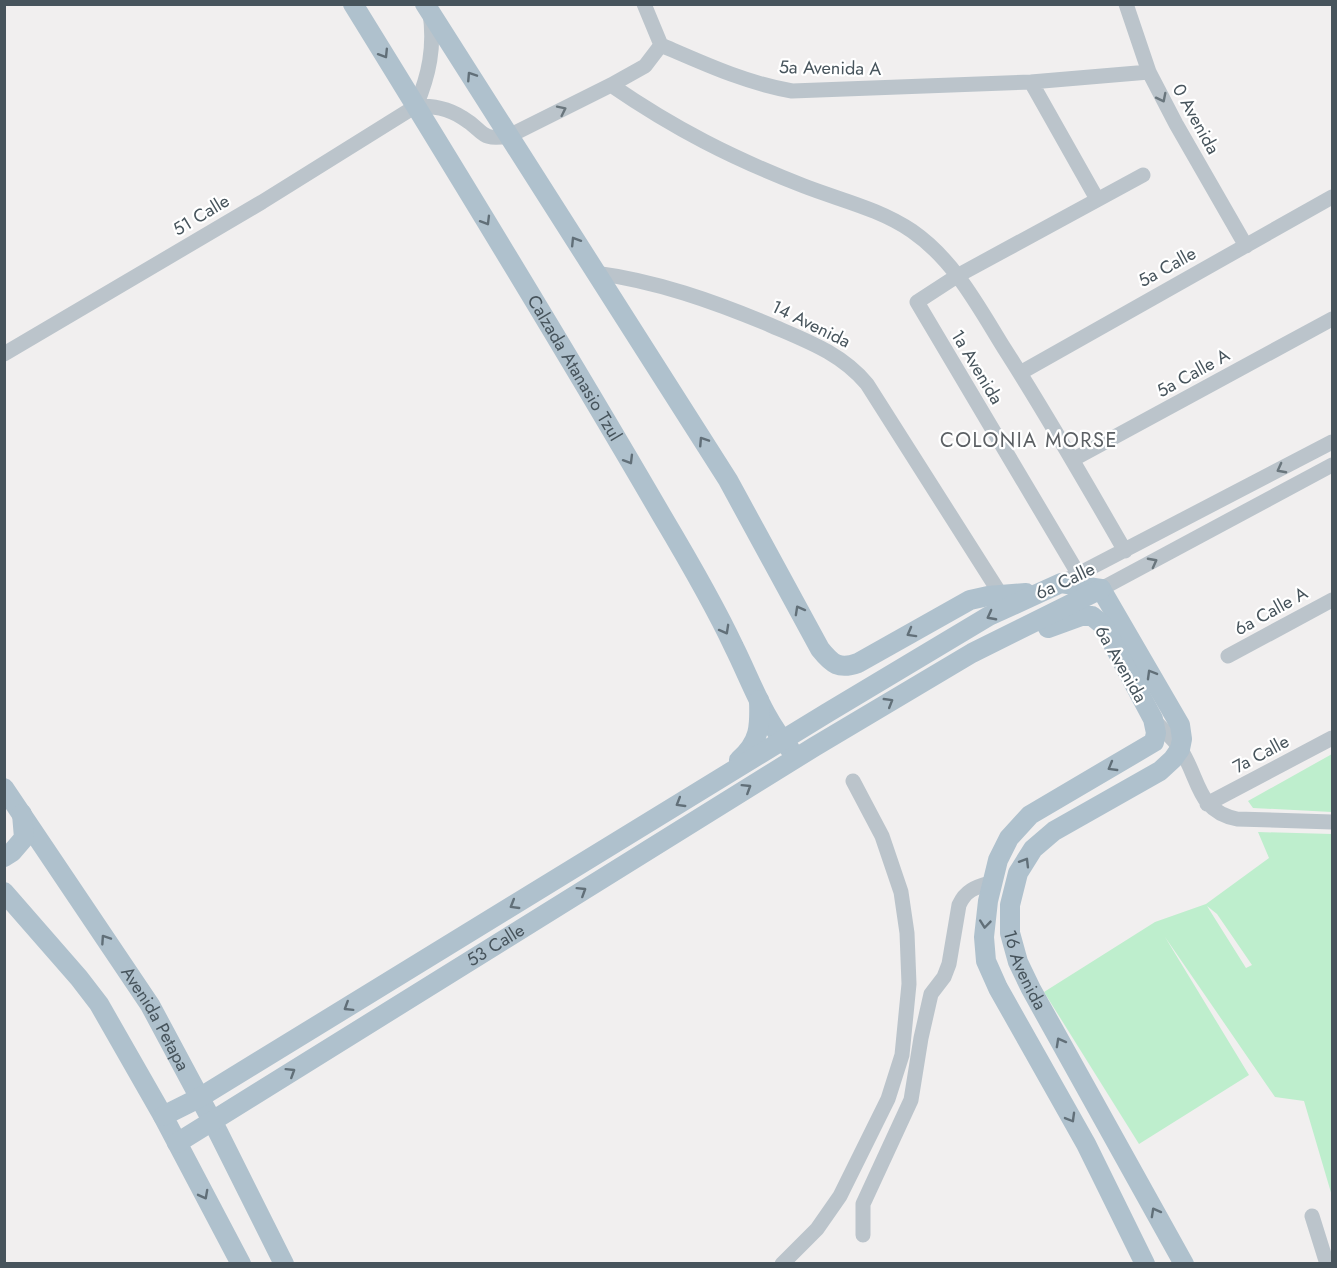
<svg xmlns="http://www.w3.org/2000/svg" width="1337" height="1268" font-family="Jost,sans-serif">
<rect width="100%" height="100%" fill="#f1efef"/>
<path fill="#beeecd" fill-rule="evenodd" d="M1332,754v58l-79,-4 -5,-7z
M1258,832l74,2v362l-28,-95 -29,-4 -110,-160 84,138 -110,69 -95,-152 111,-70 51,-18 63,-46zM1207,906l10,8 35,51 -6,3z"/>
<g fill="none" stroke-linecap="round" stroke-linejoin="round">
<path stroke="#bbc4cb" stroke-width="15" d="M644,4l17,41
M1126,4l23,68 27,52 70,122
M661,45c44,19 85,38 131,46l239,-9 118,-10
M1031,82l66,117
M611,85c64,44 121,73 193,101 36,14 76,23 108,45 42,29 66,75 92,117 43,67 82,135 121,203
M416,106c13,-31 19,-59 14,-93
M595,273c61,8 118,28 175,52 37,16 71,28 97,59l134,211
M4,354l258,-152 154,-96c17,0 32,2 47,12 22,13 16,23 46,18l102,-51 34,-19 16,-21
M1020,373l312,-176
M1072,460l260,-141
M1079,575l-162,-273 40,-26 186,-101
M1069,579l263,-137
M1101,589l231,-124
M1228,656l104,-56
M1153,719c9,10 21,20 28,31 19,30 16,61 56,69l95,3
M1207,804l125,-66
M1312,1216l15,48
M863,1235v-31l48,-104 10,-62 10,-44 13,-17 5,-13 10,-59c7,-16 18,-18 34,-23
M782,1264l35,-35 23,-33 48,-97 14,-44 7,-71 -2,-51 -6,-41 -19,-56 -29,-55"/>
<g stroke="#afc1cd" stroke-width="20">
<path id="s1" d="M353,4c105,170 209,340 309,512 25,42 51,86 72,131 17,34 30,73 56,102"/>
<path d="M425,4l303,476 92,169c12,15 19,21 38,14l112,-63 18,-4 38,-3"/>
<path id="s2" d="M1101,589l79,136 2,14 -2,10 -7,10 -13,12 -106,60 -21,18 -15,24 -8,32v28l8,29 13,27 153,275"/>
<path d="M1048,628l33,-12h11l11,9 50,94 3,14 -2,9 -124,73 -21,23 -11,22 -10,41 -4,36 2,24 12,27 88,156 59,120"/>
<path d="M739,760c21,-18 21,-34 20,-60"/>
<path id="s3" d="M4,788l146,217 68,127 66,132"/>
<path d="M4,857l8,-5 12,-14 -2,-24"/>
<path d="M4,892l75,86 20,26 64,112 78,148"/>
<path d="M163,1116l36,-18 628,-385 162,-97 72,-33 40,6"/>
<path id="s4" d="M177,1143l637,-396 158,-94 129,-64"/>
</g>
</g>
<defs><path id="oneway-chevron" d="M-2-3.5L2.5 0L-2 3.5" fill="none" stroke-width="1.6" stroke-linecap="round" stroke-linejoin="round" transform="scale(1.5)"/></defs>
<g stroke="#616f78">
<use href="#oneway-chevron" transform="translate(384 54) rotate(58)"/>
<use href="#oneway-chevron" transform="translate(471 76) rotate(-123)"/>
<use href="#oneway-chevron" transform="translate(486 221) rotate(59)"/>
<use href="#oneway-chevron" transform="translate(575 241) rotate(-122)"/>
<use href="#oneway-chevron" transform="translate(703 441) rotate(-123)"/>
<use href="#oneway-chevron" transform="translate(629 460) rotate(59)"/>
<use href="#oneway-chevron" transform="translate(799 610) rotate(-119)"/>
<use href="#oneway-chevron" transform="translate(991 616) rotate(152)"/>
<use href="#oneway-chevron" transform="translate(725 630) rotate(61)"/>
<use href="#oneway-chevron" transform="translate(911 633) rotate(151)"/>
<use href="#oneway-chevron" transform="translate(1151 674) rotate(-120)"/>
<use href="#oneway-chevron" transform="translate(889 702) rotate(-31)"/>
<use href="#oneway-chevron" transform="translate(1112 767) rotate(150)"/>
<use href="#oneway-chevron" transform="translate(747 788) rotate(-32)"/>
<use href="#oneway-chevron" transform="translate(680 803) rotate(149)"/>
<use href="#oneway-chevron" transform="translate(1025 862) rotate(-59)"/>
<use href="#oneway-chevron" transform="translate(582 891) rotate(-32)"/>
<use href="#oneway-chevron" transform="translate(514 905) rotate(149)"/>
<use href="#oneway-chevron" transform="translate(985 924) rotate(96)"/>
<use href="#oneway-chevron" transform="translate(105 939) rotate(-124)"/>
<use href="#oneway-chevron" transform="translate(348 1007) rotate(148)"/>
<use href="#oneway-chevron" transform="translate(1060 1042) rotate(-119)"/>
<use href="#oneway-chevron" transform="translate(291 1072) rotate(-32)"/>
<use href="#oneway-chevron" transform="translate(1071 1118) rotate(60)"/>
<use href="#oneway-chevron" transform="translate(204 1195) rotate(62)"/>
<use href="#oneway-chevron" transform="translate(1155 1212) rotate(-119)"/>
</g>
<g stroke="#6a767d">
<use href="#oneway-chevron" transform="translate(1162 98) rotate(63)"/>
<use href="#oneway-chevron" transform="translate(562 110) rotate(-26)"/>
<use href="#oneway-chevron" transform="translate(1281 469) rotate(152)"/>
<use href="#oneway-chevron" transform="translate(1153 562) rotate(-28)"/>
</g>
<g text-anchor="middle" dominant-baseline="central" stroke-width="4.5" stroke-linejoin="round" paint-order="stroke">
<g font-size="18" fill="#47545c" stroke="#fff">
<text transform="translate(830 68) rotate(1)">5a Avenida A</text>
<text transform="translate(1196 119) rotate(61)">0 Avenida</text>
<text transform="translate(201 215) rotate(-31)">51 Calle</text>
<text transform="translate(1167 267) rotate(-29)">5a Calle</text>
<text transform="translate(811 324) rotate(26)">14 Avenida</text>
<text transform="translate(977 367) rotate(59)">1a Avenida</text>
<text stroke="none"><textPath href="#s1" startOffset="426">Calzada Atanasio Tzul</textPath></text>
<text transform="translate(1193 373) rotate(-29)">5a Calle A</text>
<text transform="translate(1065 581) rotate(-25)">6a Calle</text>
<text transform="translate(1271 611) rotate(-29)">6a Calle A</text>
<text transform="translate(1121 664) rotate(60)">6a Avenida</text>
<text transform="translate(1261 754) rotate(-28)">7a Calle</text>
<text stroke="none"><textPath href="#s4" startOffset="375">53 Calle</textPath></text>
<text stroke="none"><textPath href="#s2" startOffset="490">16 Avenida</textPath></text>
<text stroke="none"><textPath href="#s3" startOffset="276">Avenida Petapa</textPath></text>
</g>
<g font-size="20" letter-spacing="1.5" fill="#5c6064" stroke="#fff">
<text x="1029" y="440">COLONIA MORSE</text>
</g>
</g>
<rect width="1337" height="1268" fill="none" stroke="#47545c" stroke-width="12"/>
</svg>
